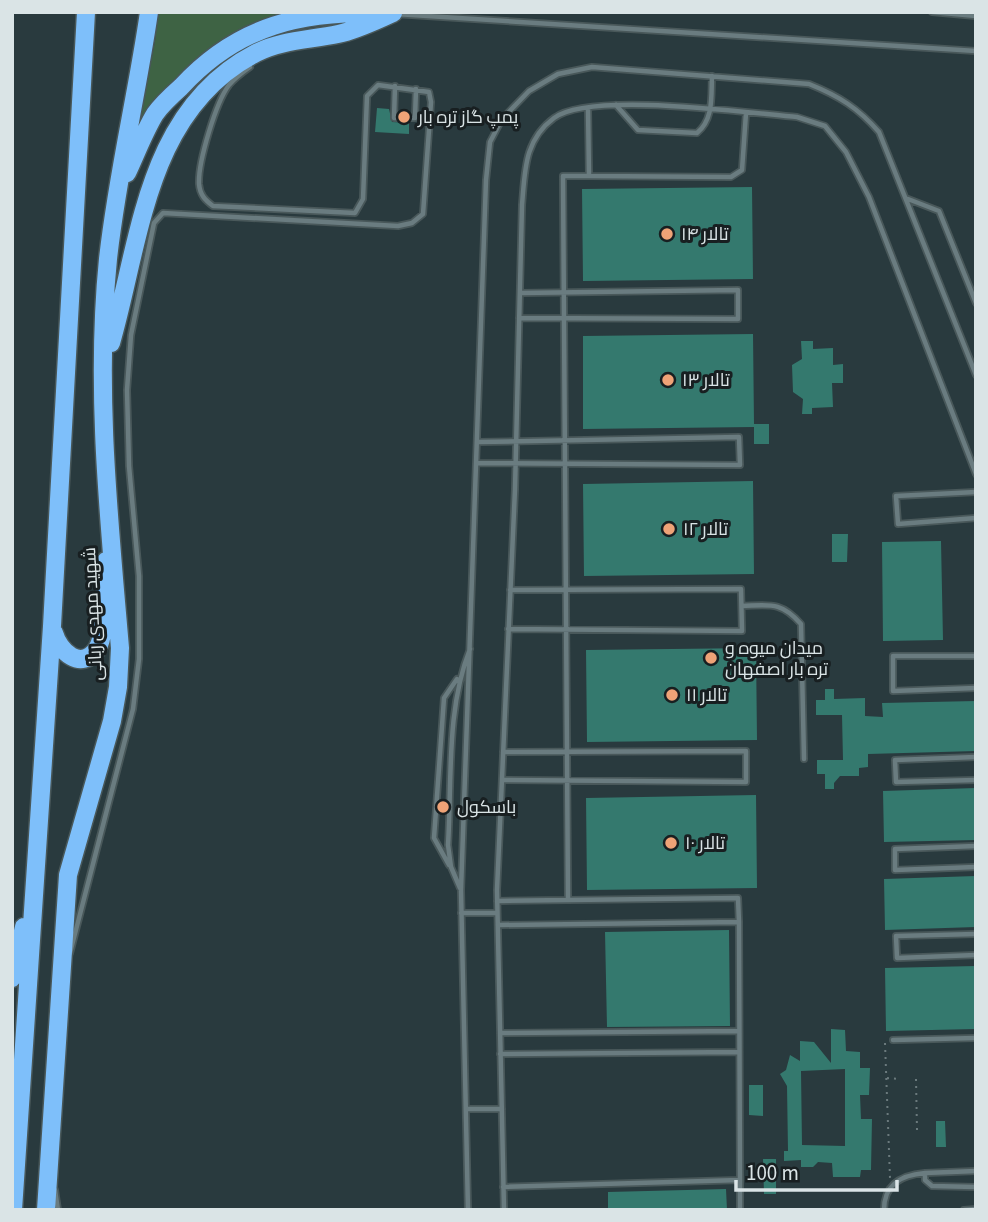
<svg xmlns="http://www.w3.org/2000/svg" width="988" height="1222" font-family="'Source Sans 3',Cairo,sans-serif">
<rect width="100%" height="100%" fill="#293a3e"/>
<path fill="#3e6344" d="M158,12h131c-67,13 -114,62 -151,115l17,-86z"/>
<path fill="#34796e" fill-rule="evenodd" d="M377,108l12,1 3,13 17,1v11l-34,-2z
M752,187l1,92 -170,2 -1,-92z
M753,334l1,90h15v20h-15v-17l-171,2v-93z
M801,341h12v8l20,-1v17l10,-1v19h-11l1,24 -21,1v6h-10l1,-15 -10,-7 -1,-27 10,-6z
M753,481l1,93 -170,2 -1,-92z
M832,534h16l-1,28h-15z
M941,541l2,99 -60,1 -1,-99z
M756,648l1,92 -170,2 -1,-92z
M825,689h9v10l31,-1v18l18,1 -1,-14 94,-2v50l-108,3v13l-9,1v8h-19l-6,7v6h-9v-15h-8v-14h26l-1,-45h-26v-15h9z
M976,788v52l-92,2 -1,-51z
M756,795l1,93 -170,2 -1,-92z
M976,876v51l-91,3 -1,-51z
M729,930l1,96 -123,1 -2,-95z
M976,966v63l-90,2 -1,-63z
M831,1029l14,1 1,21 14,1v16h10l-1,27h-9l1,24h11l-1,51h-10l-1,7h-27l-1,-14 -14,-1 -5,5h-12v-7l-17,1v-10h4l-1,-65 -7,-12 6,-4 4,-15 10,6v-20l14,1 17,21zM845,1069v77l-43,-1 -1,-74z
M749,1085h14v31l-14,-1z
M936,1121h9l1,26h-10z
M763,1159h13v35h-12z
M726,1189l1,21h-119v-18z"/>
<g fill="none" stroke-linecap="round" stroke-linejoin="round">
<defs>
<path id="lane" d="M932,12l44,4
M396,14l580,37
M395,86l-1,32h21l1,-29
M616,105l22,25 59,3c17,-14 14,-37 15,-57
M589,176l142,1 11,-7 4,-57
M908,199l31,12 37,92
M519,318l219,1v-29l-218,3
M477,463l263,2 -1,-28 -261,5
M976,492l-80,4 2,28 78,-6
M742,606c28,-1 39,-5 59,18l3,135
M508,629l234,2 -1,-42 -231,1
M976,656h-83v35l83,-3
M976,757l-81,3 1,22 80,-2
M502,780l244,2v-31l-243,1
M976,846l-81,3v21l81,-3
M449,865l-15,-27 10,-140 13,-19
M460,888l-9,-21 -3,-22c4,-64 -2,-136 22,-196
M497,901l71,-1
M461,913h36
M498,925l241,-3 -1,-24 -170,2 -5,-724h26l-1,-68
M976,934l-80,2 1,22 79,-3
M70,953l63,-244 6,-50v-83l-10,-110 -2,-76 4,-55 23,-112 9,-10 235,13 14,-3 11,-9 8,-112 -2,-10 -51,-7 -11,11 -4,103 -8,14 -142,-7c-8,-6 -13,-11 -14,-22 -1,-22 17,-82 30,-99 6,-7 14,-13 21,-18
M500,1033l239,-2
M893,1040l83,-2
M500,1054l239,-2
M466,1109h36
M976,1171l-51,2v7l7,6 44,1
M740,1180v30
M503,1187l237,-7 -1,-258
M55,1190l3,20
M468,1210l-7,-320 25,-710 4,-38 12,-23 27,-28 29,-17 34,-7 217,17c30,12 49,24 70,48l97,243
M504,1210l-7,-320 18,-401 7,-284c3,-34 2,-65 32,-87 36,-27 194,-5 243,-1l28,9 21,26 23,45 107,277
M884,1210c0,-26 17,-35 41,-37
M964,1210l12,-1"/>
<path id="highway" d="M127,173c9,-19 17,-41 28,-59 7,-10 17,-19 26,-27 58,-63 122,-76 205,-74
M111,343c30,-104 35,-233 145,-290 25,-13 54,-13 82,-19 19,-4 37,-13 55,-21
M54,633c5,18 27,39 43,16 11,-17 5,-66 9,-88
M12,978l12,-51
M13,1210l39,-584 34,-614
M46,1210l22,-335 44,-154 6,-34 2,-39c-11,-129 -25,-260 -12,-389 9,-83 29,-164 41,-247"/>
</defs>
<use href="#lane" stroke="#49585a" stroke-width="8"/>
<use href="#highway" stroke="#49585a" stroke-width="21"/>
<path stroke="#6b7a7d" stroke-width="2" stroke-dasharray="2 5" stroke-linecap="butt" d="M885,1043l5,135
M887,1078l12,1
M916,1079l1,51"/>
<use href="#lane" stroke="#6a7c80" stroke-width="4.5"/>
<use href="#highway" stroke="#7ebffa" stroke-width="18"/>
</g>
<g fill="#efa377" stroke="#181f21" stroke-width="2.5">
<circle cx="404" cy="117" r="7"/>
<circle cx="667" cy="234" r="7"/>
<circle cx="668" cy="380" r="7"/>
<circle cx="669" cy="529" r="7"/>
<circle cx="711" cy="658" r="7"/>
<circle cx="672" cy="695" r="7"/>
<circle cx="443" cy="807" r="7"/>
<circle cx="671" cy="843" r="7"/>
</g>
<g text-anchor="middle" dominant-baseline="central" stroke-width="6" stroke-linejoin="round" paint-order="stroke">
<g font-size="18" fill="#dae4e6" stroke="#181f21" text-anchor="start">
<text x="418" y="117">پمپ گاز تره بار</text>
<text x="681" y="234">تالار ۱۴</text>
<text x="682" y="380">تالار ۱۳</text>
<text x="683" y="529">تالار ۱۲</text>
<text x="725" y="648">میدان میوه و<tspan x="725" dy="21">تره بار اصفهان</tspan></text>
<text x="686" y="695">تالار ۱۱</text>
<text x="457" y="807">باسكول</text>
<text x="685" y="843">تالار ۱۰</text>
</g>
<g font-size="18" fill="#dae4e6" stroke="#181f21">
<text transform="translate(93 614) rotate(-93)">شهید مهدی ربانی</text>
</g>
</g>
<rect width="988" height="1222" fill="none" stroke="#dae4e6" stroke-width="28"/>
<path d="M736 1180v10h161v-10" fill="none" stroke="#dae4e6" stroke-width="3.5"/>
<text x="746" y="1180" font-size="21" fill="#dae4e6" stroke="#181f21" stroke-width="5" paint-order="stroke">100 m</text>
</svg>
